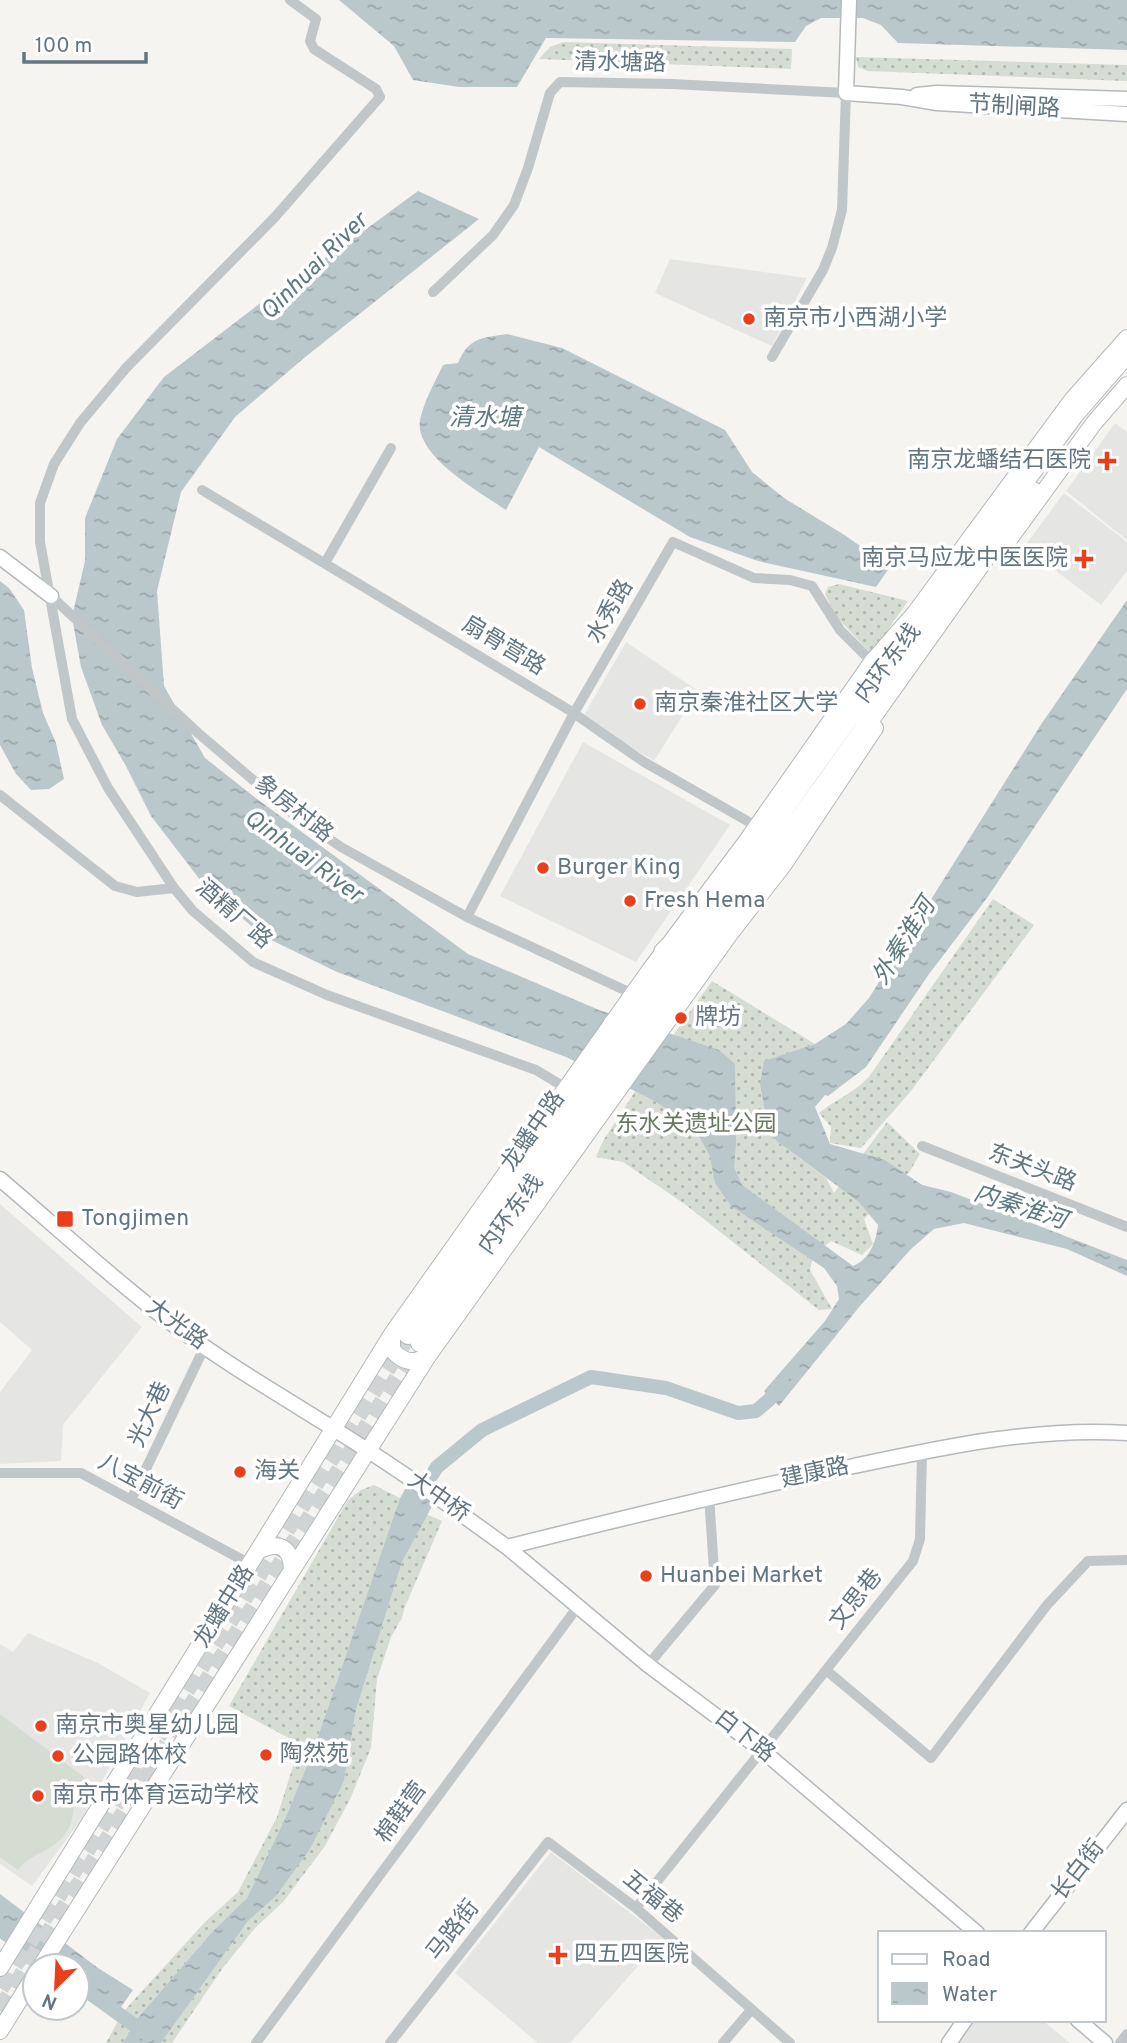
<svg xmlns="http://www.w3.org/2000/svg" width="1127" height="2043" font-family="Overpass,'Noto Sans SC',sans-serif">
<defs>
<pattern id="grass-dots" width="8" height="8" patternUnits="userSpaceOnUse" patternTransform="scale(1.75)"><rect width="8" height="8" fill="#d5dcd1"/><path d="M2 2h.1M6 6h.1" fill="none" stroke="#b0b7af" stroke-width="1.8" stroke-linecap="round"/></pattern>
<pattern id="water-ripples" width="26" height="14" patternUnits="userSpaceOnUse" patternTransform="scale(1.75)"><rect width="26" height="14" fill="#bac7cb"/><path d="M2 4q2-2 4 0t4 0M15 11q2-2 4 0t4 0" fill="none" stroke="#9ba6aa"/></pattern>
</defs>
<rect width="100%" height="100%" fill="#f5f4f0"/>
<path fill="#e5e6e4" d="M670,259l137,19 -35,68 -117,-53z
M1115,423l12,9v108l-61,-49z
M1064,493l63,49v29l-26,34 -77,-58z
M626,642l72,49 -44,70 -71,-44z
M583,742l147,83 -94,137 -136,-66z
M0,1204l142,123 -79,98 -2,36 -61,3v-72l32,-42 -32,-28z
M28,1633l70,30 52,30 -69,127 -49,66 -32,-22v-220l13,8z
M551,1852l112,86 -93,105h-32l-83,-70z
M975,2020h67l28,23h-114z"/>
<path fill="url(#grass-dots)" d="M563,42l229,7 -1,20 -252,-10 11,-12z
M856,57l271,8v16l-259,-10 -10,-4z
M839,584l69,17 -37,53 -35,-38 -11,-22 3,-7z
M993,899l41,26 -123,166 -50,57 -31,-5 1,-16 -12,-14c17,-14 38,-21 52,-39z
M712,981l103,63 -50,17 5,75 56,42 8,15 53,-71 33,32 -10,17 -46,48 9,25 -11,11 -31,-14 -17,13 -4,16 22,39 -13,1 -133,-105 -63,-43 -27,-5 7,-16 51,-79z
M374,1485l26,13 -87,253 -29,70 -37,77 -34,33 -77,89 -13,23h-17l17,-31 82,-90 33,-30 39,-75 23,-73 -71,-38 119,-206 13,-10z
M426,1514l16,7 -38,88 -2,9 -11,19 -14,42 -6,69 -20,49 -26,49 -42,56 -28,26 -33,41 -50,74h-11l87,-122 27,-24 69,-116 12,-71 46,-148z"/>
<path fill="#d5dcd1" d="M0,1714l85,64c-3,5 -8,10 -9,14 -3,15 -1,29 -11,42 -15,20 -34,18 -47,36l-18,-13z"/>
<path fill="url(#water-ripples)" d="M339,0h788v50l-229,-7 -17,-18 -18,-7h-42l-15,8 -11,16 -249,-4 -29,49h-58l-46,-7 -19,-34z
M418,191l61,28 -175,139 -69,59 -54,75 -24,99 7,95 41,72 52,41 211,155 131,56 120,40 16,14 1,80 -2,23 8,18 111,81c17,-7 23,-24 25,-41l-19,-23 -89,-66 -10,-52 4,-23 51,-17 31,-20 23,-26 173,-275 85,-123v89l-140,209 -58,76 -63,93 -38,29 -3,-1 -10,12 15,37 55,16 37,25 29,7 176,68v16l-60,-27 -103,-26 -30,6 -23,20 -51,57 -81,100 -15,-15 61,-70 14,-22 -2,-13 -13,-18 -93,-62 -16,-23 -5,-27 -17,-30 -40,-26 -87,-43 -229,-85 -74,-36 -59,-51 -53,-69 -25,-50 -24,-41 -21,-58 -9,-50 13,-56v-43l32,-79 47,-62 107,-82 83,-57z
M507,334l55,14 163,82 27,42 32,26 62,38 44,31 -14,20 -118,-26 -68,-24 -151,-90 -33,63c-25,-17 -92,-54 -86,-90 4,-19 15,-38 23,-55l15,-2c11,-26 24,-25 49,-29z
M0,581l9,7 15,22 8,58 11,45 13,30 8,36 -15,10 -18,1 -15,-16 -16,-29z
M411,1479l26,18 -35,65 -46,148 -12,71 -34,68 -35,48 -27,24 -87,122h-38l13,-23 77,-89 34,-33 37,-77 29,-70 87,-253z
M0,1894l98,74 35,22 -20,28 -5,-8 -31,-24v-20h-26l-51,-41z"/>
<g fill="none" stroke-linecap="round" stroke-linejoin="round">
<path stroke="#bac7cb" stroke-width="14" d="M417,1498l20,-31 45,-37 109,-53 75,11 72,25 18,-2 13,-11 13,-17
M0,1930l51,36
M77,1984l71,51"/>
<path stroke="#d0d4d4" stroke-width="18" stroke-dasharray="18 9" stroke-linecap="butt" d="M0,1988l408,-653
M0,2011l420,-668"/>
<defs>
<path id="secondary" d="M849,0l-3,93 56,4 35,6 190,11
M917,95l20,-2 190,6
M0,557l51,39
M0,1179c53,45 104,92 158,134 77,60 164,105 244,160
M450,1506l57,41 141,118 115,86 214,182
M507,1547c116,-29 231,-57 347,-81 89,-19 182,-39 273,-33
M1031,1933l96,-123
M1078,2020l27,23
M949,2043l16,-23"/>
<path id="primary" d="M1008,541l86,-118 33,-38
M392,1334v16c12,13 21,14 36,6
M260,1550c21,-9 31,-2 32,20
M41,1966l387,-610 301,-421 55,-71 91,-136
M0,1968l392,-634 258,-364 96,-128 126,-180 43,-49 157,-213 55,-62
M0,2031l35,-56"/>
<path id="highway" d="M663,952l22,-21
M601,1052l12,-29
M408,1335l439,-614 228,-307 52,-60
M420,1343l408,-564 205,-288"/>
</defs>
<use href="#secondary" stroke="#b3b9bd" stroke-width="17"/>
<use href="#primary" stroke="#b4b9bc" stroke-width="18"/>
<use href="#highway" stroke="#b4b8ba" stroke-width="20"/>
<path stroke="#c1c6c8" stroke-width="10" d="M290,0l26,19 -6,22 4,8 62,40 4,8 -105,120 -149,151 -46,55 -26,41 -14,39v39l32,177 36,69 66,100 19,23 60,51 74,33 209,75 30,18
M433,292l60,-57 21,-30 14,-37 22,-75 10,-11 112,2 174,9 -4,117 -10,38 -9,22 -51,87
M202,490l367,220 75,52 112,64
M325,563l66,-115
M52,597l146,136 95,81 48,33 126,70 166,77
M0,795l115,91 22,6 37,-4
M467,917l107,-204 99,-171 81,36 36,2 22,6 28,44 32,32
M922,1146l205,81
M0,1473h81l171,92
M131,1500l74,-154
M648,1665l67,-80 -6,-89
M826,1670l105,88 116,-153 41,-44 39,-1
M636,1908l277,-347 7,-22 2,-87
M256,2043l323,-438
M390,2043l158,-201 88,66 154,135
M723,2043l28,-33
M1120,2043l7,-9"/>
<use href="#secondary" stroke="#fff" stroke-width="14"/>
<use href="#primary" stroke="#fff" stroke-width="16"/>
<use href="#highway" stroke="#fff" stroke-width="18"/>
<defs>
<path id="secondary-bridge" d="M402,1473l48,33"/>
</defs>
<use href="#secondary-bridge" stroke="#b3b9bd" stroke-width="17" stroke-linecap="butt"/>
<use href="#secondary-bridge" stroke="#fff" stroke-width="14"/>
</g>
<g fill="#ea3f1a" stroke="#fff" stroke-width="2.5">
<circle cx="749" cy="319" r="7"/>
<path d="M1103.5 450.5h7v7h7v7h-7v7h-7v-7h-7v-7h7z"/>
<path d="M1080.5 548.5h7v7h7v7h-7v7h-7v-7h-7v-7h7z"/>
<circle cx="640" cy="704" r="7"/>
<circle cx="543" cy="868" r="7"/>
<circle cx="630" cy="901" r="7"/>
<circle cx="681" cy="1018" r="7"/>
<rect x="56" y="1210" width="18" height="18" rx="3.5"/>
<circle cx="240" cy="1472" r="7"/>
<circle cx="646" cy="1576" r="7"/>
<circle cx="41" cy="1726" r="7"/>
<circle cx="266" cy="1755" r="7"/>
<circle cx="58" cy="1756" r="7"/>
<circle cx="38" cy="1796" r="7"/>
<path d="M554.5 1944.5h7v7h7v7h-7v7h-7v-7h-7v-7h7z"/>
</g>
<g text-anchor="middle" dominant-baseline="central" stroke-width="7" stroke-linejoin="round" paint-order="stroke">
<g font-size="23" fill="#627682" stroke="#fff">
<text transform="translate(620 64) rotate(1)">清水塘路</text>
<text transform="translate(1014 108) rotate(3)">节制闸路</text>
<text transform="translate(611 612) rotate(-60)">水秀路</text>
<text transform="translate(503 647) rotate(31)">扇骨营路</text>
<text transform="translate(889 664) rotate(-53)">内环东线</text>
<text transform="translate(293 810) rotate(38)">象房村路</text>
<text transform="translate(233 915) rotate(41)">酒精厂路</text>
<text transform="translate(534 1132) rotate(-55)">龙蟠中路</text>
<text transform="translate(1032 1169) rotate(21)">东关头路</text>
<text transform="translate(512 1215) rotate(-54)">内环东线</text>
<text transform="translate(176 1325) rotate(36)">大光路</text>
<text transform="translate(151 1415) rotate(-65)">光大巷</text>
<text transform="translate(815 1474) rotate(-12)">建康路</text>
<text transform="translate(140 1483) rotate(28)">八宝前街</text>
<text transform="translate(438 1498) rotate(35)">大中桥</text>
<text transform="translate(857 1600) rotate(-52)">文思巷</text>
<text transform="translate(225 1607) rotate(-58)">龙蟠中路</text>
<text transform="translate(744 1737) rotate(38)">白下路</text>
<text transform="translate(402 1813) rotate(-54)">棉鞋营</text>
<text transform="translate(1079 1871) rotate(-52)">长白街</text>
<text transform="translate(652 1898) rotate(39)">五福巷</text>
<text transform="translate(454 1931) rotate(-52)">马路街</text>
</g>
<g font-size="23" fill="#627682" stroke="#fff" text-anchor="start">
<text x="763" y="319">南京市小西湖小学</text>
<text x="1091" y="461" text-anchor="end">南京龙蟠结石医院</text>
<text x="1068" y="559" text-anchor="end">南京马应龙中医医院</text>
<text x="654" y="704">南京秦淮社区大学</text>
<text x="557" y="868">Burger King</text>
<text x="644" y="901">Fresh Hema</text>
<text x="695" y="1018">牌坊</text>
<text x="81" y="1219">Tongjimen</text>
<text x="254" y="1472">海关</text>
<text x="660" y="1576">Huanbei Market</text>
<text x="55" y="1726">南京市奥星幼儿园</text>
<text x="280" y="1755">陶然苑</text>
<text x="72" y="1756">公园路体校</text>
<text x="52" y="1796">南京市体育运动学校</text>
<text x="574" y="1955">四五四医院</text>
</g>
<g font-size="23" fill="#677961" stroke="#fff">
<text x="696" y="1125">东水关遗址公园</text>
</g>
<g font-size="24" font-style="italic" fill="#5d7980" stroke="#fff">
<text transform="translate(315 267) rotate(-45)">Qinhuai River</text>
<text x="485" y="419">清水塘</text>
<text transform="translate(303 857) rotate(36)">Qinhuai River</text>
<text transform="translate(905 942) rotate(-58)">外秦淮河</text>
<text transform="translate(1020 1208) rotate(18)">内秦淮河</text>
</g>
</g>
<rect x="878" y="1931" width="228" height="91" fill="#ffffff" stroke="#c0c8cd" stroke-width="2"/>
<rect x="892" y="1954" width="35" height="10" fill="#ffffff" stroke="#c0c8cd" stroke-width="2"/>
<text x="942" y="1966" font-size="21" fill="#627682">Road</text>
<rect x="892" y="1983" width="35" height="21" fill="url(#water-ripples)" stroke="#c0c8cd" stroke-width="2"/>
<text x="942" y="2001" font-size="21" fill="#627682">Water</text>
<g transform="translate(56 1987) rotate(204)"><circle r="33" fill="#ffffff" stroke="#c0c8cd" stroke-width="2"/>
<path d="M0-5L12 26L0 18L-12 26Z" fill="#ea3f1a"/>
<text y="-10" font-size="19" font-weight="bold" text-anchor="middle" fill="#627682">N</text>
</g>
<path d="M24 52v10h122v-10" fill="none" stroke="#627682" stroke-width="3.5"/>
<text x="35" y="52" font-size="21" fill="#627682" stroke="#ffffff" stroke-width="5" paint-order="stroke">100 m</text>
</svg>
